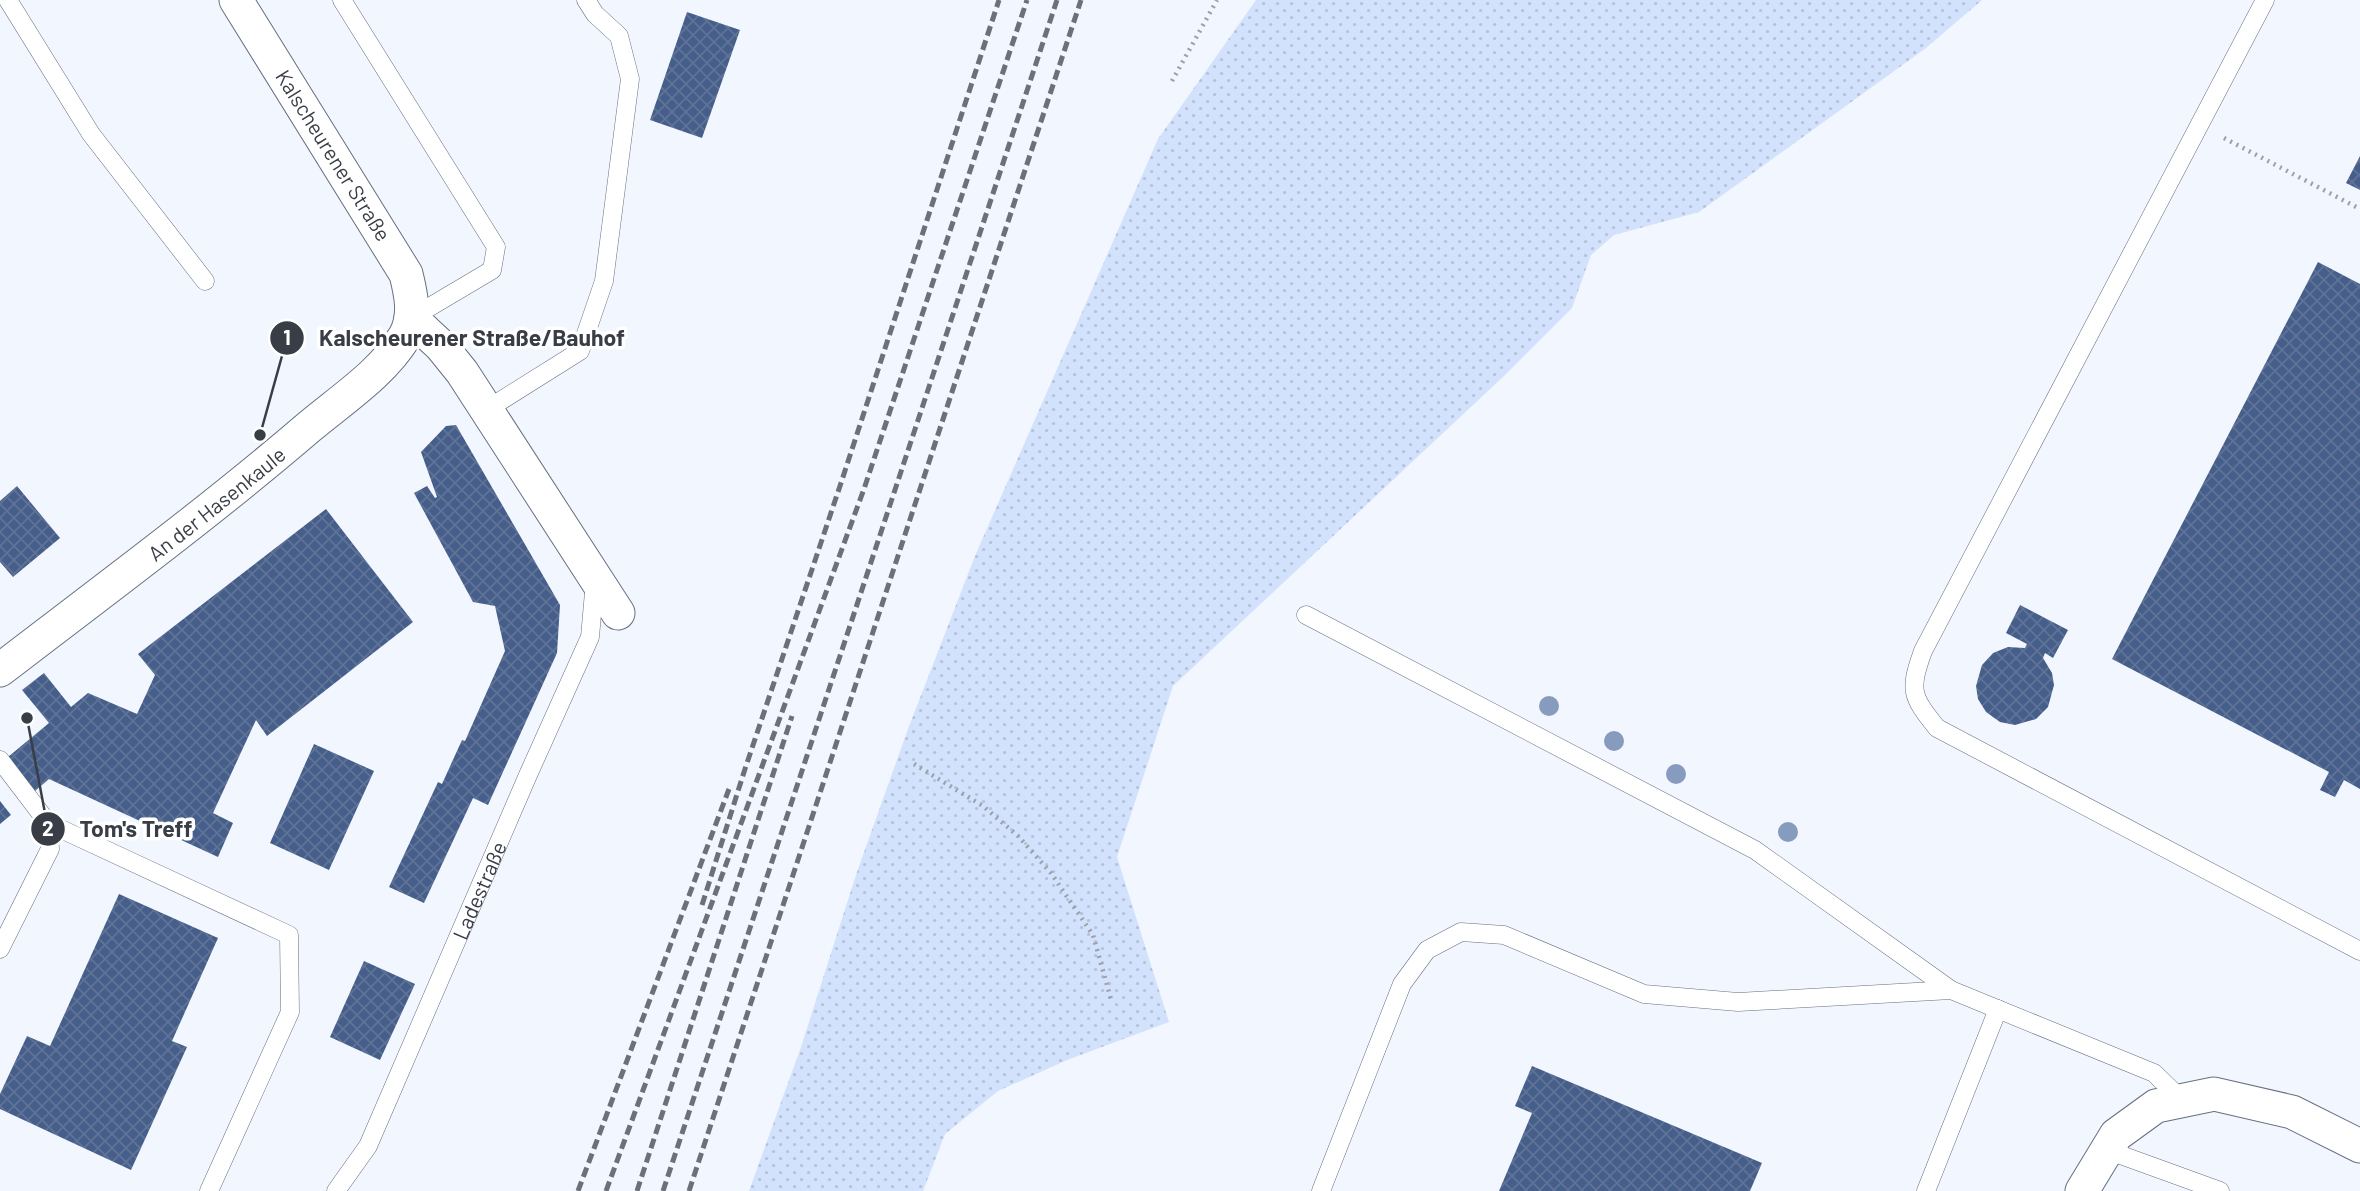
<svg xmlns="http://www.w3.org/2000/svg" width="2360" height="1191" font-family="Barlow,sans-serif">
<defs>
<pattern id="grass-dots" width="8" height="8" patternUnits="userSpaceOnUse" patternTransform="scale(1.75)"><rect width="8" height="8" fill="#d2e1fc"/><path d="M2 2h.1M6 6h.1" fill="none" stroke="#b5c2d9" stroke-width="1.8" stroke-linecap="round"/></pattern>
<pattern id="building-cross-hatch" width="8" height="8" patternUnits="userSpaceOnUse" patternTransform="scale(1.75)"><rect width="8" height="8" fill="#465e8a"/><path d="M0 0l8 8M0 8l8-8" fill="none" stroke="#5f7396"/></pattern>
</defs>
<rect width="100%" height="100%" fill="#f2f6fe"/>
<path fill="url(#grass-dots)" d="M1256,0h726l-56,48 -227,164 -85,23 -23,20 -19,53 -67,67 -332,311 -56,171 52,165 -102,38 -69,31 -53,43 -22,57h-174l52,-144 56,-175 51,-143 67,-173 183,-417z"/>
<path fill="url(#building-cross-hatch)" d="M687,12l53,18 -38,108 -52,-18z
M2360,156v34l-14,-7z
M2318,262l42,22v505l-16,-9 -9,17 -15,-7 9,-18 -217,-113z
M456,425l104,180 -3,48 -69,152 -15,-7 -49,105 -35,-16 49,-105 4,2 20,-44 3,1 40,-90 -10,-45 -22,-4 -59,-109 13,-7 8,12 2,-1 -16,-45 25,-26z
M17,486l43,52 -47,39 -13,-15v-61z
M326,509l87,113 -146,114 -11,-16 -43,93 20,10 -15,34 -169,-78 -14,12 -27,-34 41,-34 -27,-33 22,-17 27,34 17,-14 49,21 18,-39 -17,-21z
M2020,605l48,25 -15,28 -8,-5 -2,5 9,15 2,12 -6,22 -12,12 -21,6 -15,-3 -14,-10 -8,-13 -2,-13 6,-21 11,-12 15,-6 17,1 2,-4 -21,-11z
M314,744l60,27 -45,99 -59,-27z
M0,801l11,14 -11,9z
M119,894l99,44 -46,103 15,6 -56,123 -131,-61v-15l27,-58 23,10z
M364,961l51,23 -35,76 -50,-23z
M1532,1066l230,97 -12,28h-251l33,-78 -17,-7z"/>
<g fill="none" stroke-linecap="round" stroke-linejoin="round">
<defs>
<g id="service">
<path d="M8,0l83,134 114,147"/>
<path d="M342,0l154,247 -4,23 -81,48"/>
<path d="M2265,0l-342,651c-14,39 -12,45 14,77l423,223"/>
<path d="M486,410l94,-59 24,-70 26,-202 -11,-43 -24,-22 -9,-14"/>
<path d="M1306,615l449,235 196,140"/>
<path d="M0,760l48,63 2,26 -50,100"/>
<path d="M48,823l241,112 1,77 -81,179"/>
<path d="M2107,1150l113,41"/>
<path id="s1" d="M336,1191l32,-45 160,-371 62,-138 5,-56"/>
<path d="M1321,1191l81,-207 25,-34 34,-18 43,3 140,59 94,8 213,-12 203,83 29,28"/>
<path d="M1926,1191l72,-182"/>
</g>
<g id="minor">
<path d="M411,318l30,28 21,26 156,241"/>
<path id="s2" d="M0,670c104,-80 210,-158 309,-243 32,-27 74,-54 96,-91 11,-20 6,-42 1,-62l-170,-274"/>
<path d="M2082,1191l34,-56 40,-29 58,-12 78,18 68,34"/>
</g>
</defs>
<use href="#service" stroke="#667081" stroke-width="19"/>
<use href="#minor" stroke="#667081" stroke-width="35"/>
<path stroke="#9ca0a8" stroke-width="4.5" stroke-dasharray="2 5" stroke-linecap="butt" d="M1172,81l45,-81
M2224,138l136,71
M914,764l69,42 35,30 33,37 42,62 19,68"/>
<use href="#service" stroke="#fff" stroke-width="18"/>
<use href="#minor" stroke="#fff" stroke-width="33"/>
<path stroke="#6c7078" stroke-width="5" stroke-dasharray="10 5" stroke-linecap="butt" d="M702,905l43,-136 96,-286 158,-483
M578,1191l151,-402
M606,1191l258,-702 163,-489
M637,1191l155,-475
M663,1191l394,-1191
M689,1191l392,-1191"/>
</g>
<g fill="#879bbf">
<circle cx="1549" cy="706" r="10"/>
<circle cx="1614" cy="741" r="10"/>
<circle cx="1676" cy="774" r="10"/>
<circle cx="1788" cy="832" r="10"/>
</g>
<g text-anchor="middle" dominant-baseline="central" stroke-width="7" stroke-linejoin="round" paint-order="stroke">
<g font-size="21" fill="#393d45" stroke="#fff">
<text transform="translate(334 155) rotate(58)">Kalscheurener Straße</text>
<text stroke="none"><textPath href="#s2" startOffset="273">An der Hasenkaule</textPath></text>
<text stroke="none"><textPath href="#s1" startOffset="334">Ladestraße</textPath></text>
</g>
</g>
<path fill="none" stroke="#393d45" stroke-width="2.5" d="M260 435L287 338M27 718L48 829"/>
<g fill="#393d45" stroke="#fff" stroke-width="2.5">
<circle cx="260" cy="435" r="7"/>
<circle cx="27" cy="718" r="7"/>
<circle cx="287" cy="338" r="18"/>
<circle cx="48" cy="829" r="18"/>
</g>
<g font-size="21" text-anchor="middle" font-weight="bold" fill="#fff">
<text x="287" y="345">1</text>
<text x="48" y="836">2</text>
</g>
<g font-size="23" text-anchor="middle" font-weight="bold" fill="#393d45" stroke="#fff" stroke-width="7" stroke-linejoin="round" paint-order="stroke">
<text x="472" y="346">Kalscheurener Straße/Bauhof</text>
<text x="136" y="837">Tom's Treff</text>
</g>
</svg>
